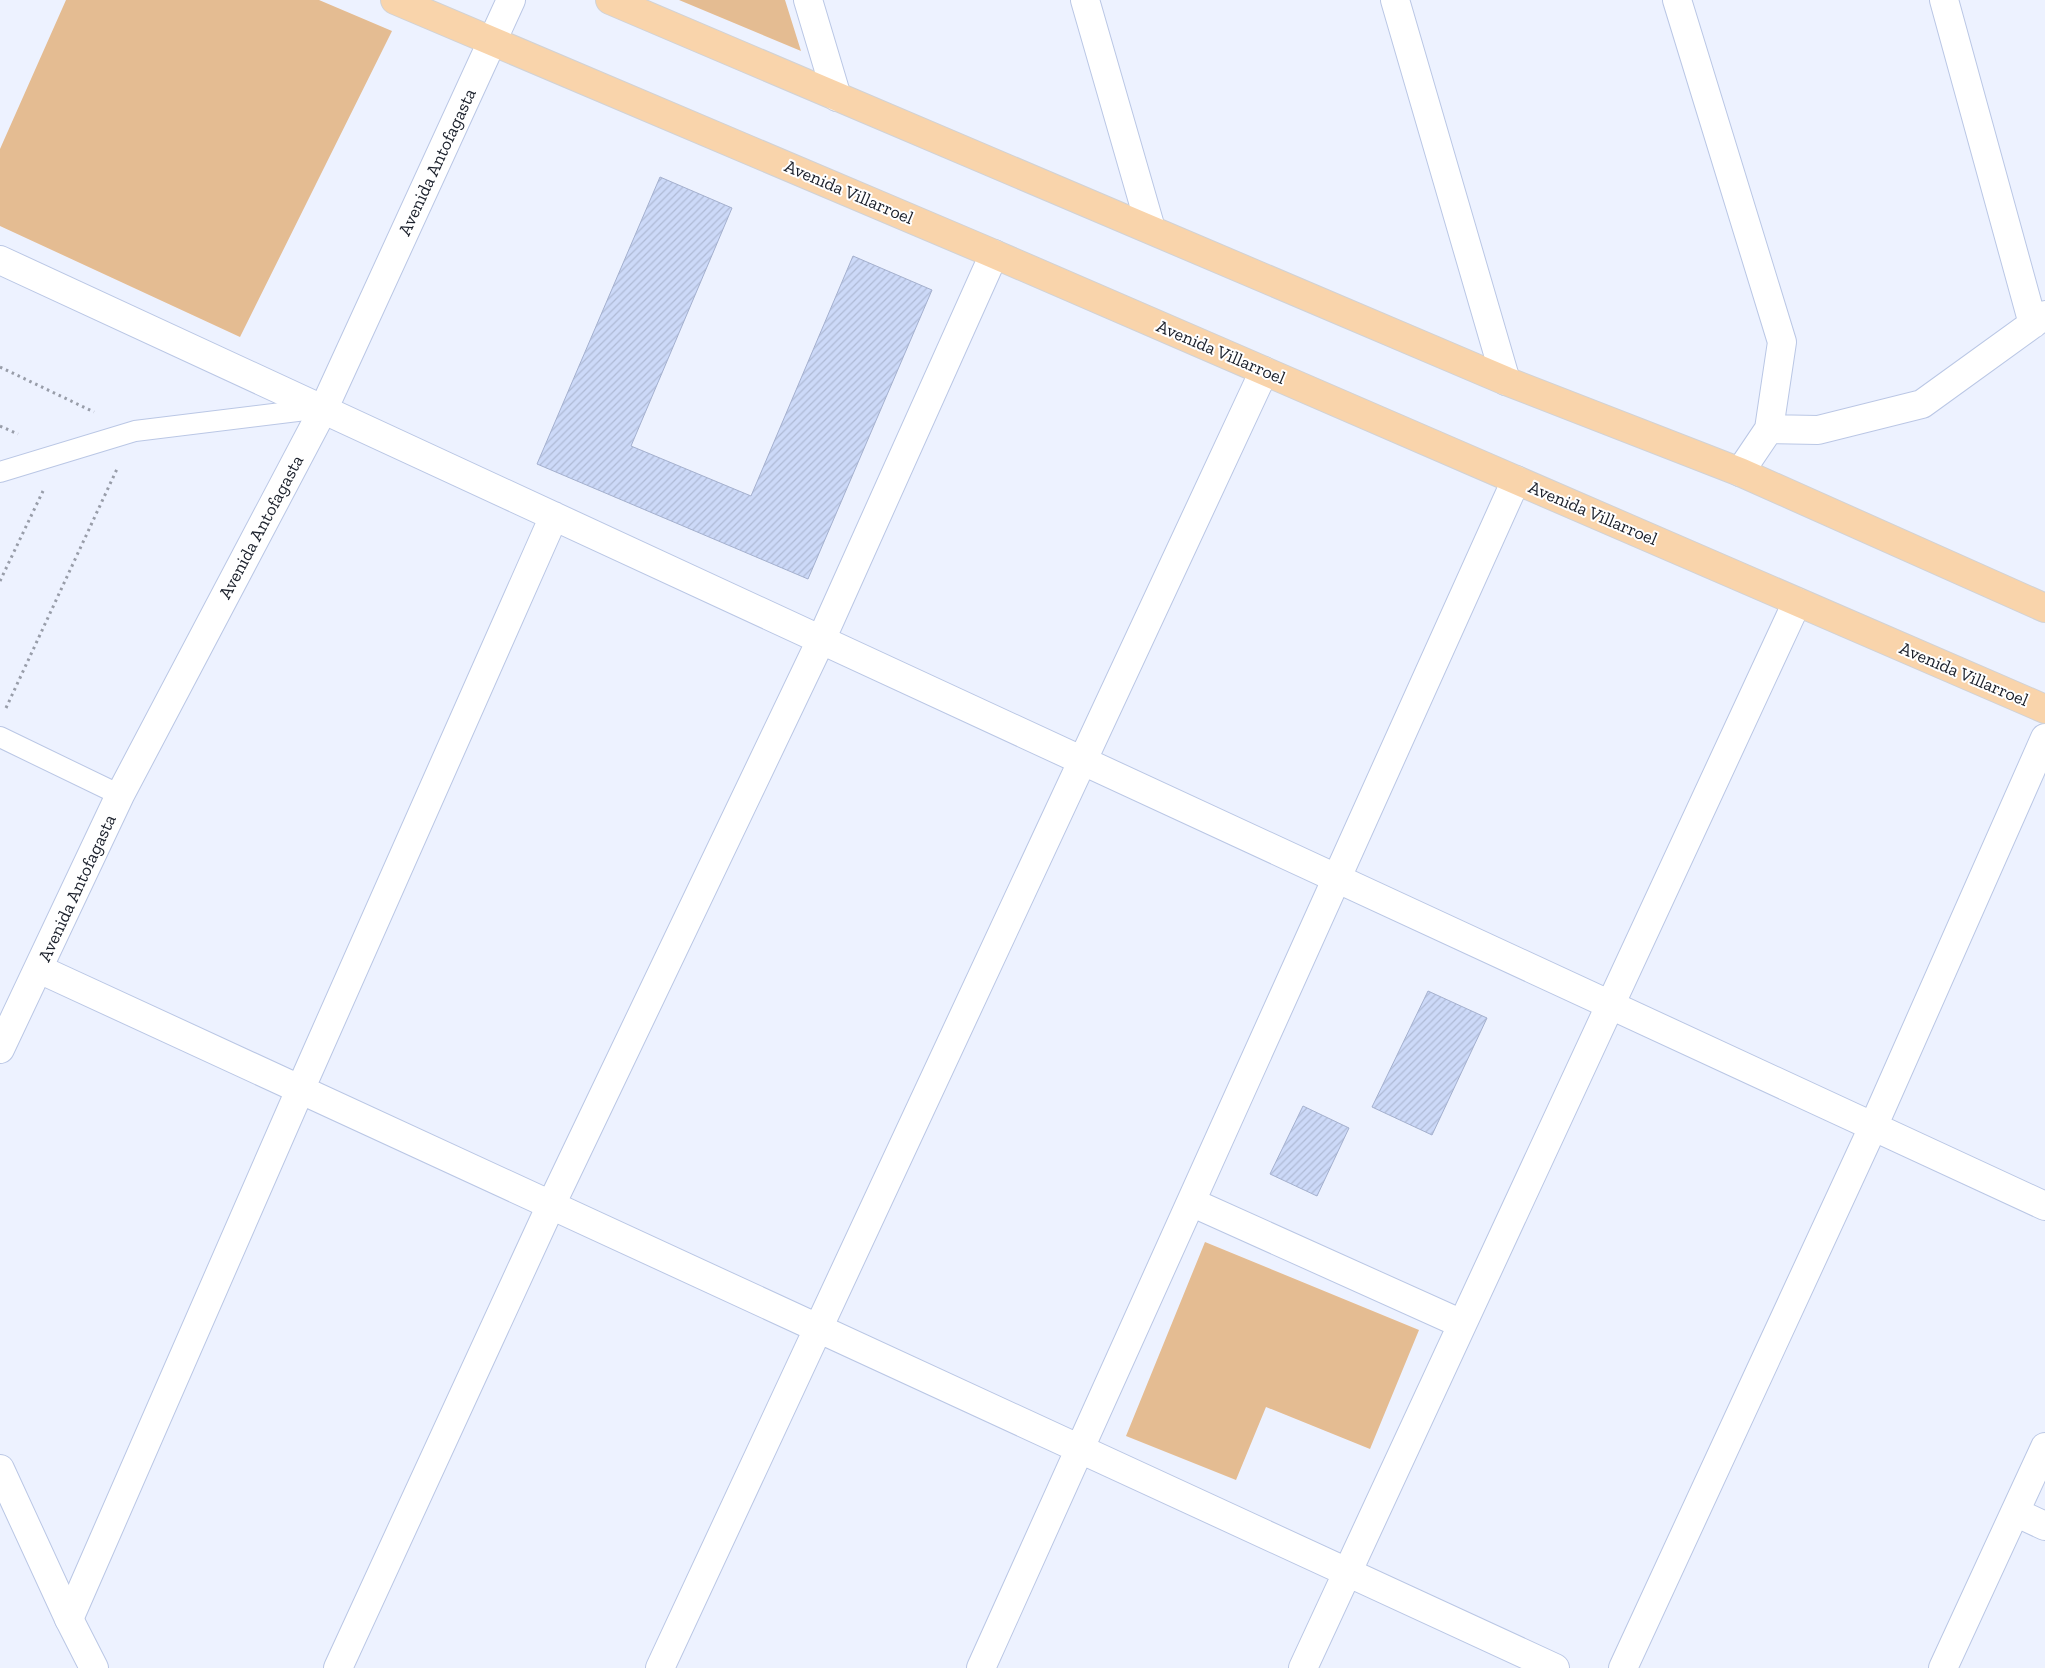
<svg xmlns="http://www.w3.org/2000/svg" width="2045" height="1668" font-family="'Zilla Slab',serif">
<defs>
<pattern id="building-hatch" width="6" height="6" patternUnits="userSpaceOnUse" patternTransform="scale(1.25)"><rect width="6" height="6" fill="#ccd9f8"/><path d="M-1 1l2-2M0 6l6-6M5 7l2-2" fill="none" stroke="#afbad5"/></pattern>
</defs>
<rect width="100%" height="100%" fill="#edf2ff"/>
<path fill="#e4bc92" d="M66,0h253l73,31 -152,306 -240,-111v-77z
M679,0h106l16,51z
M1205,1242l214,88 -49,119 -104,-42 -30,73 -110,-44z"/>
<path fill="url(#building-hatch)" stroke="#a4b0ce" d="M660,177l72,31 -101,238 120,50 102,-240 79,34 -124,289 -271,-115z
M1428,991l59,27 -55,117 -60,-28z
M1303,1106l46,22 -32,68 -47,-22z"/>
<g fill="none" stroke-linecap="round" stroke-linejoin="round">
<defs>
<path id="service" d="M0,472l135,-41 187,-23
M0,737l120,58"/>
<path id="minor" d="M808,0l29,97
M1085,0l66,229
M1395,0l111,381
M1677,0l105,342 -13,87 -29,43
M1944,0l89,324
M0,260l2045,946
M1769,429l49,1 104,-26 123,-89
M39,969l1516,699
M1191,1202l271,122
M2015,1512l30,14
M69,1619l231,-529 254,-574
M338,1668l213,-463 270,-565 173,-386
M660,1668l604,-1297
M981,1668l535,-1188
M1303,1668l494,-1066
M1623,1668l250,-541 172,-389
M1943,1668l102,-221"/>
<path id="tertiary" d="M0,1469l69,150 25,49"/>
<path id="secondary" d="M0,1049l120,-254 204,-387 187,-408"/>
<path id="primary" d="M395,0l599,254 1051,455
M610,0l896,381 234,91 305,136"/>
</defs>
<use href="#service" stroke="#bac7e5" stroke-width="22"/>
<use href="#minor" stroke="#bac7e5" stroke-width="30"/>
<use href="#tertiary" stroke="#bac7e5" stroke-width="30"/>
<use href="#secondary" stroke="#bac7e5" stroke-width="30"/>
<use href="#primary" stroke="#d1d2d5" stroke-width="30"/>
<path stroke="#989da9" stroke-width="3" stroke-dasharray="2.5 4" stroke-linecap="butt" d="M0,367l94,45
M0,426l18,8
M0,581l43,-90
M6,708l111,-239"/>
<use href="#service" stroke="#fff" stroke-width="20"/>
<use href="#minor" stroke="#fff" stroke-width="28"/>
<use href="#tertiary" stroke="#fff" stroke-width="28"/>
<use href="#secondary" stroke="#fff" stroke-width="28"/>
<use href="#primary" stroke="#f9d4ab" stroke-width="28"/>
</g>
<g text-anchor="middle" dominant-baseline="central" stroke-width="4" stroke-linejoin="round" paint-order="stroke">
<g font-size="18" fill="#1b202b" stroke="#fff">
<text transform="translate(437 162) rotate(-65)">Avenida Antofagasta</text>
<text transform="translate(849 192) rotate(23)">Avenida Villarroel</text>
<text transform="translate(1221 352) rotate(23)">Avenida Villarroel</text>
<text transform="translate(1593 513) rotate(23)">Avenida Villarroel</text>
<text transform="translate(261 527) rotate(-62)">Avenida Antofagasta</text>
<text transform="translate(1964 674) rotate(23)">Avenida Villarroel</text>
<text transform="translate(77 888) rotate(-65)">Avenida Antofagasta</text>
</g>
</g>
</svg>
